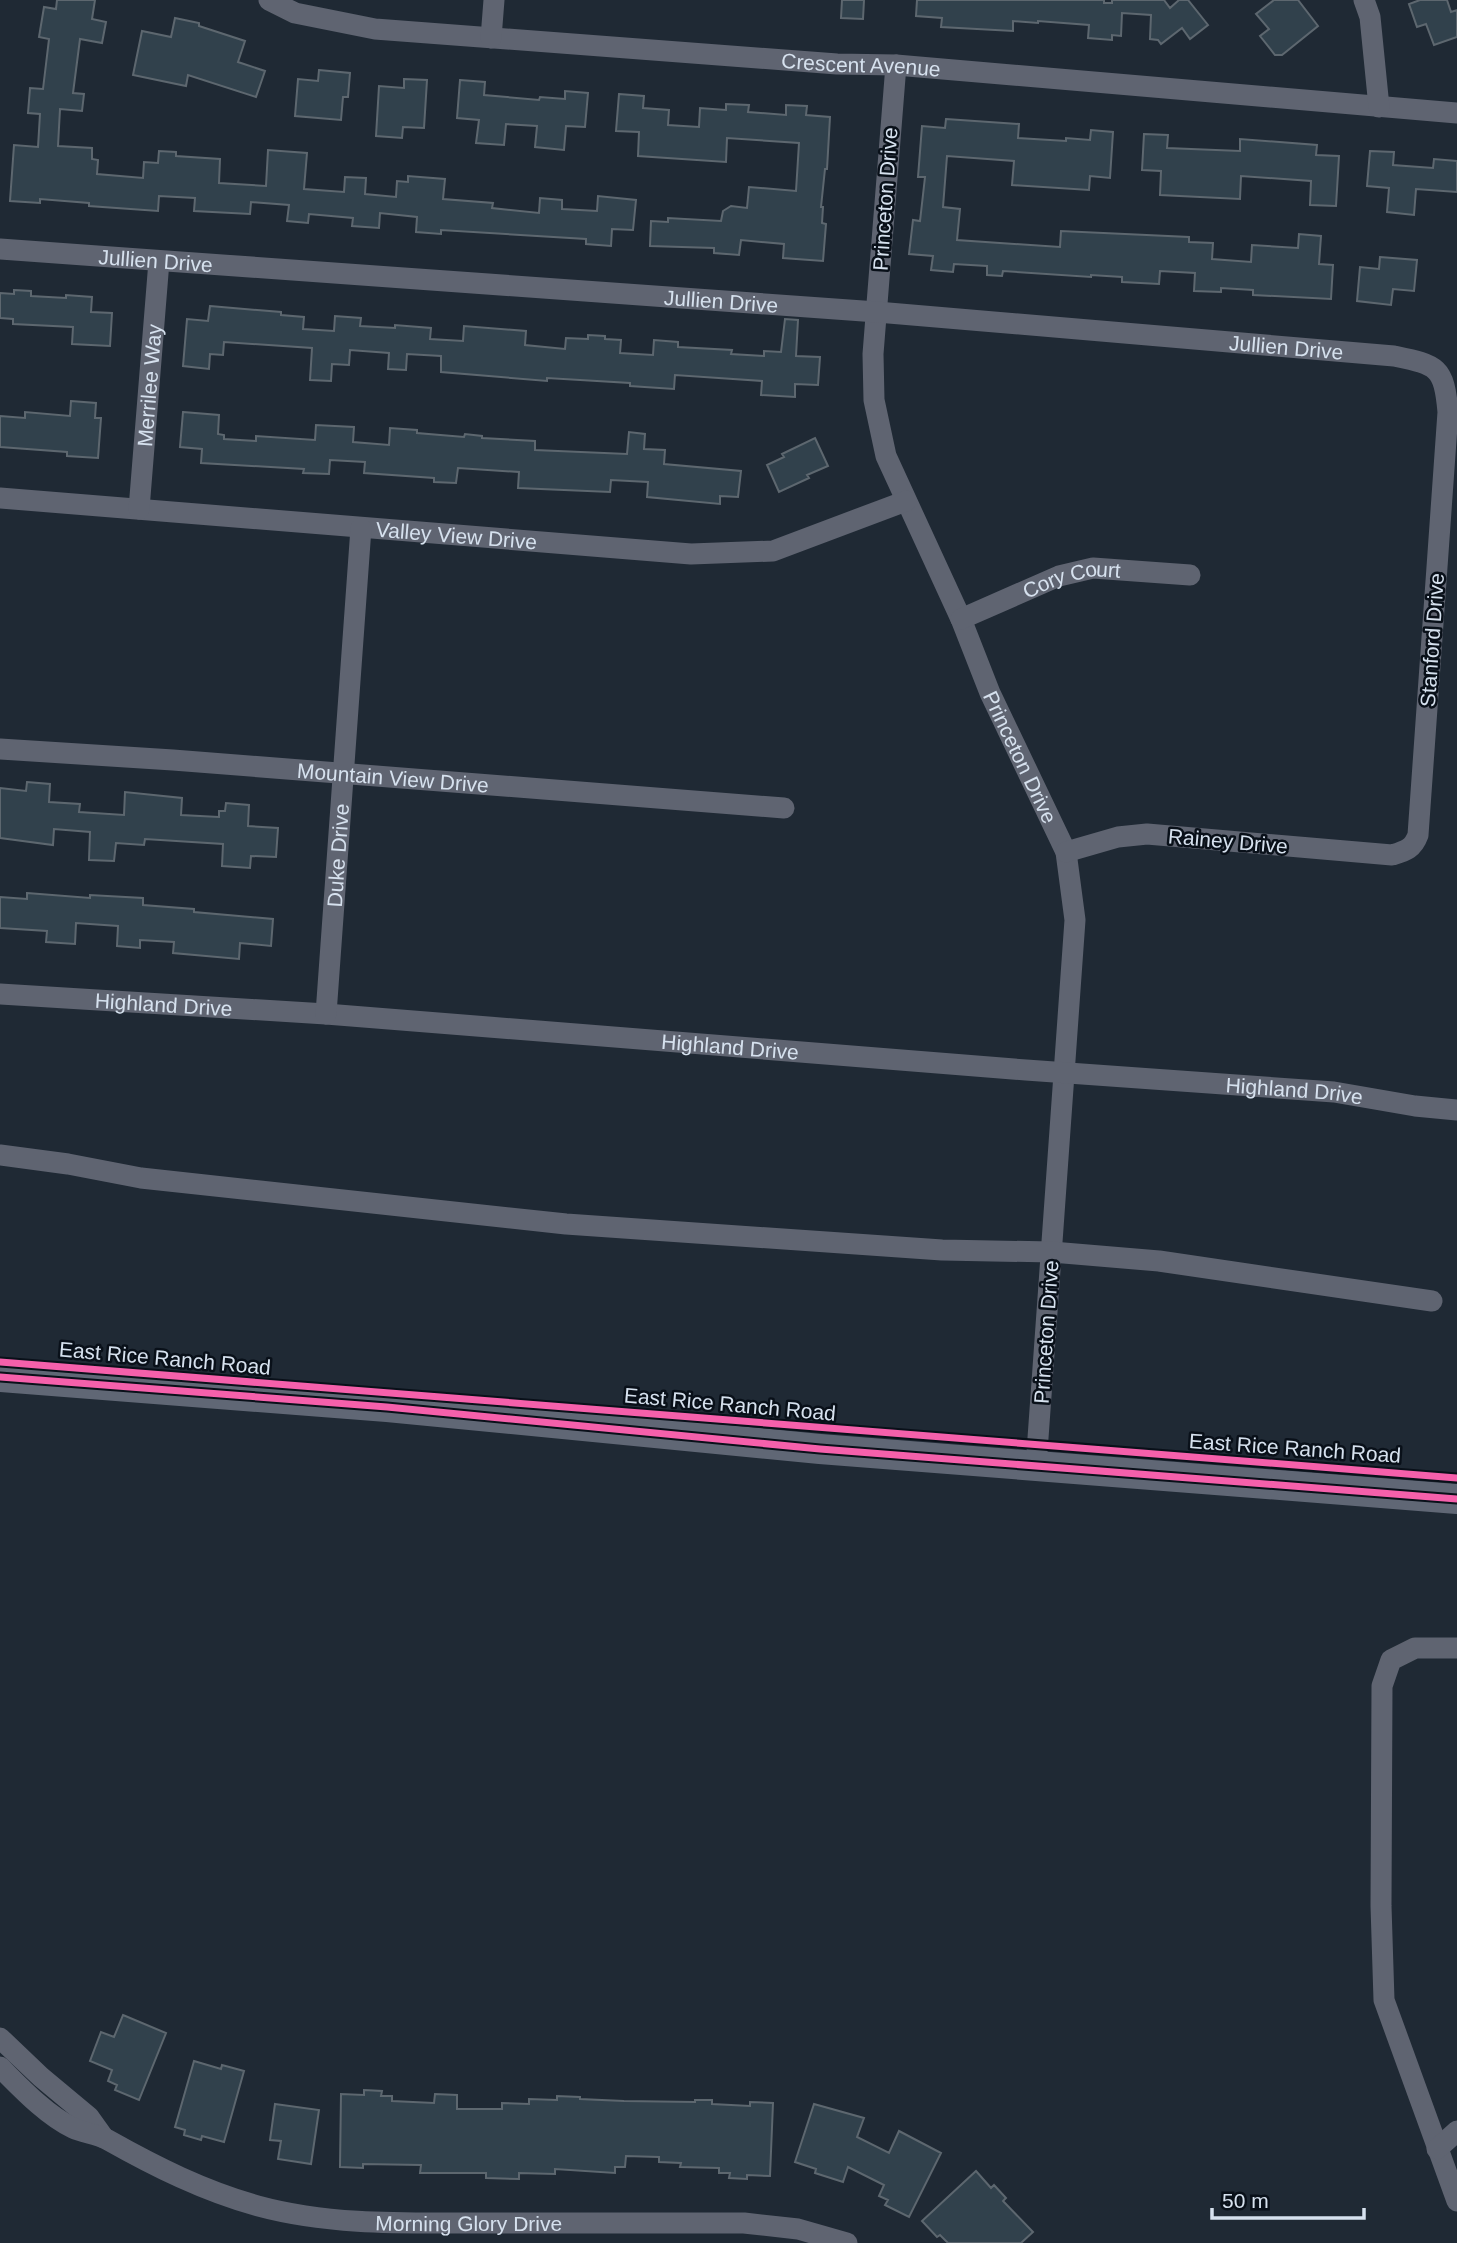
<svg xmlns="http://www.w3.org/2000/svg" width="1457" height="2243" font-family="Arial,sans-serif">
<rect width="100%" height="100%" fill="#1f2934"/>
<path fill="#31414c" stroke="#5d676f" stroke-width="2" d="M57,0h38l-3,19 14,3 -4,21 -22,-4 -7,54 11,1 -2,17 -22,-2 -2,37 34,2v11l6,1 -1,14 46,4 1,-16 14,1 1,-12 17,1v4l44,3 -1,24 47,3 2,-36 39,3 -3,36 40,3 1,-15 21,1 -1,16 31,3 1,-16 11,1v-6l37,3 -2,20 50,4 -1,5 47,5 1,-15 22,2v9l35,2 1,-15 38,4 -3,30 -21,-1 -1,17 -25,-2v-5l-145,-9v4l-25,-2 1,-15 -37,-4 -1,15 -27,-2 1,-8 -44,-4 -1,9 -21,-2 2,-16 -38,-3 -1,12 -56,-3 1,-13 -36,-2 -1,15 -69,-5v-3l-49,-4v4l-30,-2 4,-56 24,2 2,-33 -12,-1 2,-25 13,1 6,-50 -10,-2 5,-30 12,2z
M842,0h22l-1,19 -22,-1z
M917,0h187v3h8v-3h52l6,8 9,-8h9l20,25 -18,14 -8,-11 -21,16 -3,-4 -8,-1 1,-24 -29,-2 -1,23 -9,-1v5l-24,-2 1,-13 -51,-4v2l-25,-2v10l-72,-4 1,-9 -26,-2z
M1274,0h24l20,26 -36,29h-7l-15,-19 9,-7 -13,-15z
M1420,0h27l4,12 6,-2v27l-23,8 -8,-21 -9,3 -8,-23z
M175,18l24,5v3l46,15 -7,21 27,9 -9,26 -68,-22 -2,11 -53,-11 9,-44 29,6z
M319,70l31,3 -2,24h-5l-2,23 -46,-4 3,-37 20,2z
M404,79l23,1 -3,48 -21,-1 -1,11 -26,-2 3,-50 25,2z
M460,80l25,2 -1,13 55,5 1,-3 25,2v-8l23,2 -3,34 -19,-1 -2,24 -29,-3 2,-21 -31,-2 -2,21 -28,-2 3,-23 -22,-2z
M619,94l25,2 -1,12 26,2 -1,15 31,2 1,-19 26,2v-6l23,1 -1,7 38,3v-10l21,1 -1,9 24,2 -3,52h-2l-4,38h2l-1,16 4,1 -3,37 -40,-3 1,-14 -43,-4 -2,15 -25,-2v-5l-64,-2 1,-25 17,1v-4l53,3 2,-10 8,-5 16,2 2,-21 47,4 3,-48 -72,-5 -1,24 -88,-6 1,-24 -23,-1z
M946,119l73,5 -1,14 48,3v-3l24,2 1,-10 22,2 -3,46 -20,-2 -1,14 -77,-5 2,-24 -67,-5 -4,51 17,2 -3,31 103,7 1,-16 128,6v5l24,1 -1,16 39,3 1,-17 46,3 1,-14 22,2 -2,28 14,1 -2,34 -78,-4v-5l-32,-2v4l-27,-1 1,-18 -35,-2 -1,13 -37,-2v-5l-31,-2v2l-88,-6 -1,5 -15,-1v-9l-33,-2 -1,8 -22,-2 2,-14 -24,-2 4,-34 7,1 5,-44h-7l4,-51 23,2z
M1144,134l24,1 -1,13 73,3v-12l77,6 -1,10 23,1 -3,50 -26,-1 1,-24 -70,-5 -1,23 -80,-4 1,-24 -19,-1z
M1370,151l24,1 -1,13 40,3 1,-9 23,2v31l-41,-3 -2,26 -27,-3 2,-24 -22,-2z
M1380,257l37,3 -3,31 -21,-2 -2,16 -34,-4 3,-34 19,2z
M14,290l17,1v5l35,2v-3l26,2 -1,15 21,1 -2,33 -38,-2 1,-17 -60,-3v-5l-13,-1v-25l14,1z
M210,306l71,6v3l23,2 -1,12 31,2 1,-15 26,2 -1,8 35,2v-3l36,3 -1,11 33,2 1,-15 62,5 -1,14 40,4 1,-11 22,1v-4l17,1v3l16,1 -1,13 33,2 1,-15 24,2v5l54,3 -1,4 33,2v-5l17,1 4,-33 13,1 -2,36 24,1 -2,28 -23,-1v13l-34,-2 1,-14 -87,-6 -1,14 -44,-3v-3l-83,-5v3l-106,-9v-16l-34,-2 -1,16 -18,-1 1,-16 -39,-3 -1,15 -17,-1 -1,17 -21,-1 2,-32 -88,-6 -1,13 -13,-1 -1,15 -26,-3 4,-47 21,2z
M71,401l25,2 -1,15h6l-3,40 -31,-2v-4l-67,-5v-31l25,2v-6l45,4z
M183,412l36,3 -1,19 6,1v4l32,2v-5l59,4 1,-15 38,2 -1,15 36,3 1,-17 27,2v3l47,4 1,-3 17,2v2l53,3v9l92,4 2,-22 16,2 -1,15 21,1 -1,14 77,7 -3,26 -18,-1v8l-73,-7 1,-15 -37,-2 -1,12 -92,-4 1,-16 -61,-4 -2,15 -22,-1v-4l-70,-5 1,-11 -35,-2 -1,14 -26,-1 1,-4 -103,-6 1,-14 -22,-2z
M815,438l13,28 -21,9 2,3 -30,14 -12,-27 17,-8 -2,-3z
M27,782l23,2 -1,18 31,2 -1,8 45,3 1,-23 57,6 -1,17 38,2v-6h6l1,-8 23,2 -1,21 30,2 -2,29 -25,-1 -1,12 -28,-2 1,-22 -78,-5 -1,6 -28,-2 -2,18 -25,-1 1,-28 -36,-3 -1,16 -53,-7v-50l26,3z
M27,893l63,5v-3l53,3v7l51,4v3l79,7 -2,27 -31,-3 -1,16 -66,-6 1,-11 -34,-2v8l-23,-2 1,-20 -42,-3 -1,21 -29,-2 1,-11 -47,-3v-31l27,2z
M123,2015l43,18 -27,67 -24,-10 2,-5 -9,-4 4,-11 -22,-9 11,-29 13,5z
M194,2061l27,8 1,-4 22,6 -20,71 -22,-6 -1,4 -17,-5 1,-5 -10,-3z
M364,2090l18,1 -1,5h11v5l42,2 1,-9 22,1v14h45v-6l27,1v-5l28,1v-4l23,1v2l44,2 71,1v-2h17v4l38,2v-4l23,1 -3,73 -23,-1v4l-18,-1 1,-5h-11v-5l-39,-1 1,-4 -22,-1v-5l-33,-1 -1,11h-10v6l-60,-4v5l-36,-1v6l-33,-1v-5h-66l1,-8 -58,-1v4l-23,-1 1,-73 23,1z
M275,2104l44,6 -8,54 -33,-5 3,-18 -11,-1z
M814,2104l50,14 -7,19 32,16 10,-22 42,22 -32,64 -24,-12 3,-5 -9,-4 5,-11 -36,-18 -5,15 -28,-9 1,-4 -21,-7z
M976,2171l15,17 3,-3 12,13 -3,3 30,31 -12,11h-73l-8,-8 -3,2 -15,-16z"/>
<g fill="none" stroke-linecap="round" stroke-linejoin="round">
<g stroke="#5f6471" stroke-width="21">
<path id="s1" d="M269,0l26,13 80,16 462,35 59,1 561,48"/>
<path d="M1364,0l6,17 9,90"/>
<path d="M491,38l3,-38"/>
<path id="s2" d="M896,65l-23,289 1,46 12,56 75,163 29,74 76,159 9,68 -39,546"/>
<path id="s3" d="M0,249l877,63 517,44c43,9 50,10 54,56l-30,423c-5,14 -13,16 -26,20l-245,-21 -29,3 -52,15"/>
<path id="s4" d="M0,498l691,56 82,-3 133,-50"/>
<path id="s5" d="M139,509l20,-248"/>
<path id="s6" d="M961,619l98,-43 34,-8 97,7"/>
<path id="s7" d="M0,749l173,11 611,48"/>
<path id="s8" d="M0,994l326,20 700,56 308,22 81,14 42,4"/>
<path id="s9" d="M326,1014l35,-486"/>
<path d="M0,1155l68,9 73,14 425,46 376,26 110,2 107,9 273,40"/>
<path d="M1457,1648h-42l-24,12 -9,26 -1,220 3,94 73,201"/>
<path d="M0,2038l41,39 48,40 15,21"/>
<path id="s10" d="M0,2067c21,21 46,48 73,61 11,5 24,6 35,12 48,27 96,51 150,66 74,20 151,17 226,17 87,0 174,0 260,0l54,6 49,14"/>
<path d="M1437,2149l20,-18"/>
</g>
<path stroke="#606775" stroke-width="30" d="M0,1377l387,30 433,42 637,50"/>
<defs>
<path id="cycleway" d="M0,1362l1457,116
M0,1377l387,30 433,42 637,50"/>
</defs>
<use href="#cycleway" stroke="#091019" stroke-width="11"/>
<use href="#cycleway" stroke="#f560ab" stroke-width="7"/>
</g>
<g text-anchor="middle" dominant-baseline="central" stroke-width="5" stroke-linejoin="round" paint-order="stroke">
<g font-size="21" fill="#d6e1ee" stroke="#091019">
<text stroke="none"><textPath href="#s1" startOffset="598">Crescent Avenue</textPath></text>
<text transform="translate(885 199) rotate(-86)">Princeton Drive</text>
<text stroke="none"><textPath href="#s3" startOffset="156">Jullien Drive</textPath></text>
<text stroke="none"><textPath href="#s3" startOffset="723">Jullien Drive</textPath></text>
<text stroke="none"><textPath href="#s3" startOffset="1290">Jullien Drive</textPath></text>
<text stroke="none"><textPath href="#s5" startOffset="124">Merrilee Way</textPath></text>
<text stroke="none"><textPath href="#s4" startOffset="458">Valley View Drive</textPath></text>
<text stroke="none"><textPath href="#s6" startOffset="119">Cory Court</textPath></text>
<text transform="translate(1432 640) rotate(-86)">Stanford Drive</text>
<text stroke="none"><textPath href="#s2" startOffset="723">Princeton Drive</textPath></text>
<text stroke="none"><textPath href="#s7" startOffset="394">Mountain View Drive</textPath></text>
<text transform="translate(1228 841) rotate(5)">Rainey Drive</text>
<text stroke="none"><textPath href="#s9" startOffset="159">Duke Drive</textPath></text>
<text stroke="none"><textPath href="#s8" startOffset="164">Highland Drive</textPath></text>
<text stroke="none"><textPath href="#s8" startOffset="732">Highland Drive</textPath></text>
<text stroke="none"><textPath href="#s8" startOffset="1298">Highland Drive</textPath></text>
<text transform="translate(1046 1332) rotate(-86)">Princeton Drive</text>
<text transform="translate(165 1358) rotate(5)">East Rice Ranch Road</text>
<text transform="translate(730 1404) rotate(5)">East Rice Ranch Road</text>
<text transform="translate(1295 1448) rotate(4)">East Rice Ranch Road</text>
<text stroke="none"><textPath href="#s10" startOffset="509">Morning Glory Drive</textPath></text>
</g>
</g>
<path d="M1212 2208v10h152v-10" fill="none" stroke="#d6e1ee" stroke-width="3.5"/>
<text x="1222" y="2208" font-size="21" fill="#d6e1ee" stroke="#091019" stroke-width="5" paint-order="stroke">50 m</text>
</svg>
